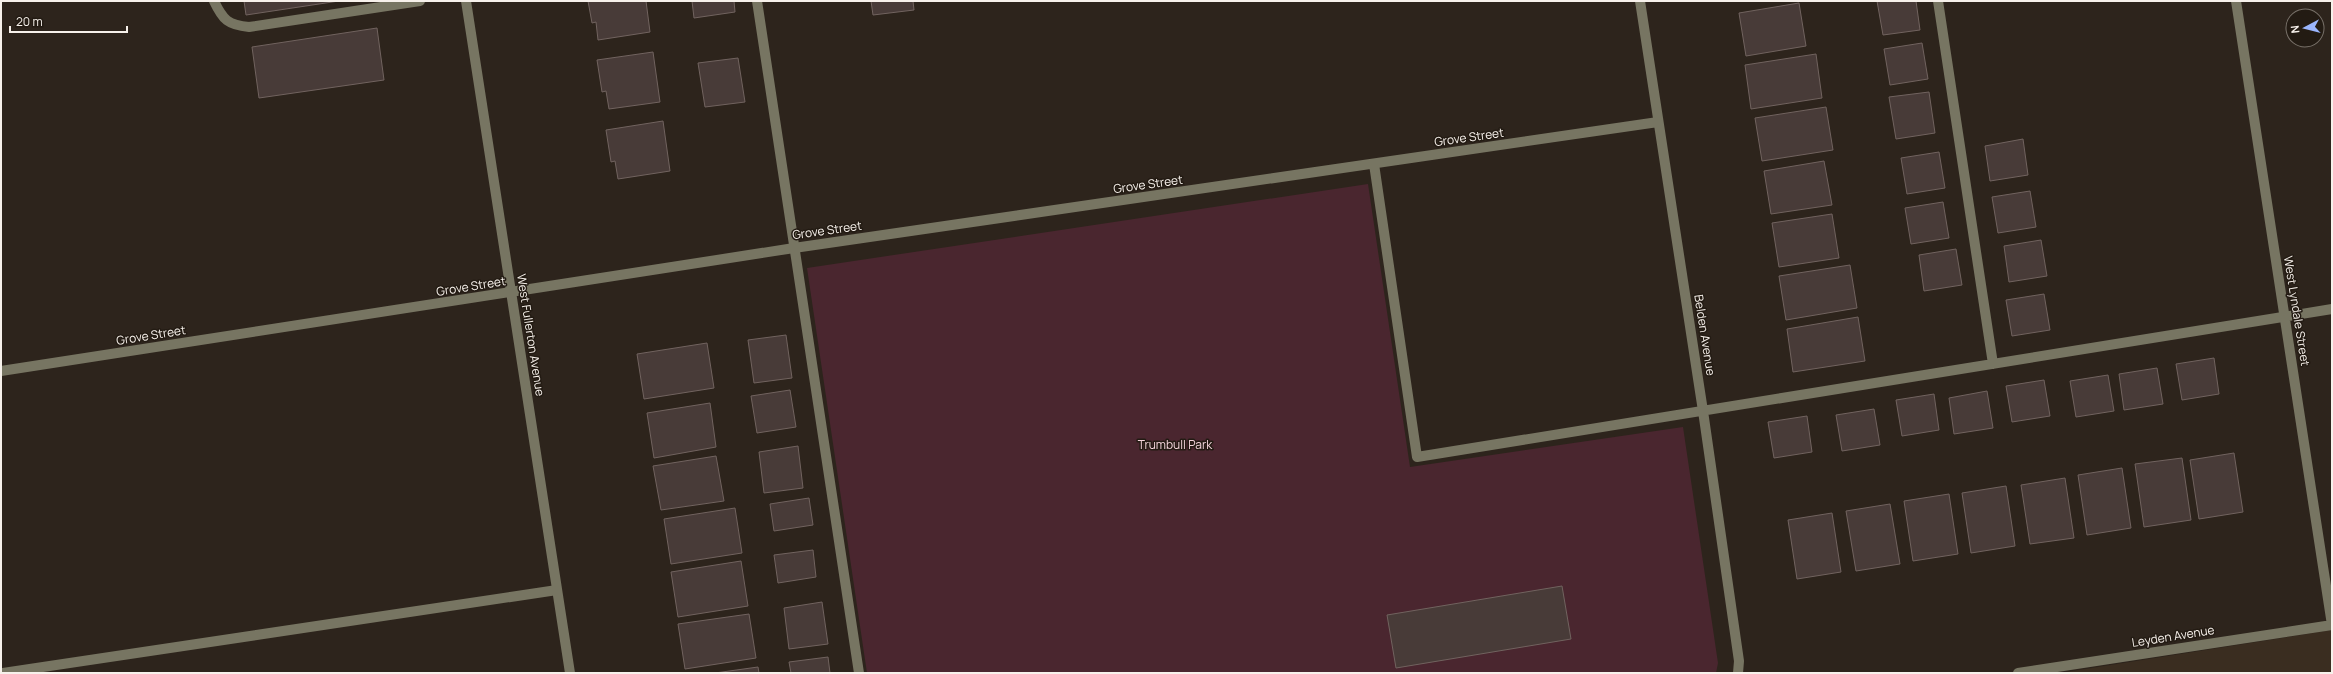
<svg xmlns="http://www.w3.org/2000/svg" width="2333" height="674" font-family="Manrope,sans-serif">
<rect width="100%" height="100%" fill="#2d241c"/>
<path fill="#3a2d20" d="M2332,630v43h-272z"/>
<path fill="#4a262f" d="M1368,184l42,283 273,-40 35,236 -2,10h-849l-60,-405z"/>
<path fill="#483b38" stroke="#71635f" d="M244,1h95l-93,14z
M588,1h58l4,31 -52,8 -2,-18 -4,1z
M692,1h42l1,11 -41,6z
M871,1h42l1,9 -41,5z
M1877,1h39l4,29 -37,5z
M1799,3l7,43 -60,10 -7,-43z
M377,28l7,52 -125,18 -7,-51z
M1922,43l6,36 -38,6 -6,-36z
M653,52l7,50 -51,7 -3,-18 -4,1 -5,-32z
M1816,54l6,44 -71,11 -6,-44z
M738,58l7,44 -40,5 -7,-44z
M1929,92l6,41 -39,6 -7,-42z
M1826,107l7,43 -71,11 -7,-43z
M663,121l7,50 -52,8 -3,-18 -4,1 -5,-32z
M2023,139l5,36 -38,6 -5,-35z
M1939,152l6,36 -38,6 -6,-36z
M1824,161l8,44 -61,9 -7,-43z
M2030,191l6,36 -38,6 -6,-36z
M1943,202l6,36 -38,6 -6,-36z
M1832,214l7,44 -60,9 -7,-44z
M2041,240l6,36 -38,6 -5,-36z
M1956,249l6,36 -38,6 -5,-36z
M1850,265l7,43 -71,12 -7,-44z
M2044,294l6,36 -38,6 -6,-36z
M1858,317l7,44 -72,11 -6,-43z
M786,335l6,43 -38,5 -6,-43z
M707,343l7,45 -70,11 -7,-45z
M2214,358l5,36 -37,6 -6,-36z
M2157,368l6,36 -39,6 -5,-36z
M2108,375l6,36 -38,6 -6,-36z
M2044,380l6,36 -38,6 -6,-36z
M790,390l6,37 -39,6 -6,-37z
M1987,391l6,37 -39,6 -5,-36z
M1934,394l5,36 -37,6 -6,-36z
M710,403l6,44 -62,11 -7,-45z
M1874,409l6,36 -38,6 -6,-36z
M1807,416l5,36 -38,6 -6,-36z
M798,446l5,42 -39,5 -5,-41z
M2234,453l9,59 -44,7 -9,-59z
M716,456l8,45 -63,9 -8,-44z
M2182,458l9,62 -47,7 -9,-63z
M2122,468l9,60 -44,7 -9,-60z
M2065,478l9,60 -44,6 -9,-59z
M2006,486l9,60 -44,7 -9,-60z
M1949,494l9,60 -45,7 -9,-60z
M809,498l4,27 -39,6 -4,-27z
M1890,504l10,60 -44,7 -10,-60z
M735,508l7,45 -71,11 -7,-45z
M1832,513l9,59 -44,7 -9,-59z
M813,550l3,27 -38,6 -4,-28z
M741,561l7,45 -70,11 -7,-45z
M1562,586l9,53 -175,29 -9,-53z
M822,602l6,42 -39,5 -5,-41z
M749,614l7,44 -71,11 -7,-45z
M828,657l2,16h-39l-2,-11z
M758,667l1,6h-44z"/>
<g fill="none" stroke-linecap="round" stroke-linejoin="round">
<path stroke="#777562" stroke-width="10" d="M214,1c9,19 14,24 35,26l171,-26
M466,1l104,672
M757,1l102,672
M1640,1l63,410 36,250 -1,12
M1938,1l55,363
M2236,1l96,624
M1374,164l43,293 915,-148
M1,371l793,-123 864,-126
M3,673l554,-83
M2018,673l314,-48"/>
</g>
<g text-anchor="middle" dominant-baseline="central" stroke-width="3" stroke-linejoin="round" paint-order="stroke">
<g font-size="12" fill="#f7f1eb" stroke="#231b13">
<text transform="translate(1469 137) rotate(-8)">Grove Street</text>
<text transform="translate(1148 184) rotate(-8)">Grove Street</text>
<text transform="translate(827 230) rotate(-8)">Grove Street</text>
<text transform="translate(471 286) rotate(-9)">Grove Street</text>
<text transform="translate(2297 311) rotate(81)">West Lyndale Street</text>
<text transform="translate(151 335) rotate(-9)">Grove Street</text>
<text transform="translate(531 335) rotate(81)">West Fullerton Avenue</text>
<text transform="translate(1705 335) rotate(81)">Belden Avenue</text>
<text transform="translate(2173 636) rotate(-9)">Leyden Avenue</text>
</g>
<g font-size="12" fill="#f4d4db" stroke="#231b13">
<text x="1175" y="444">Trumbull Park</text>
</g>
</g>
<rect width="2333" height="674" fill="none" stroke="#f7f1eb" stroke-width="4"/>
<g transform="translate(2305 28) rotate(263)"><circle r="19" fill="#231b13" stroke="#787169"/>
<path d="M0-3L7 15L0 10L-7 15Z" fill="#9ab5fd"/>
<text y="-6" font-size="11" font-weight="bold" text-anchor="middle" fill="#f7f1eb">N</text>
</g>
<path d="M10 26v6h117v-6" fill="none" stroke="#f7f1eb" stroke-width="2"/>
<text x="16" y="26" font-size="12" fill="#f7f1eb" stroke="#231b13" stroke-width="3" paint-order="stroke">20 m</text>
</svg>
